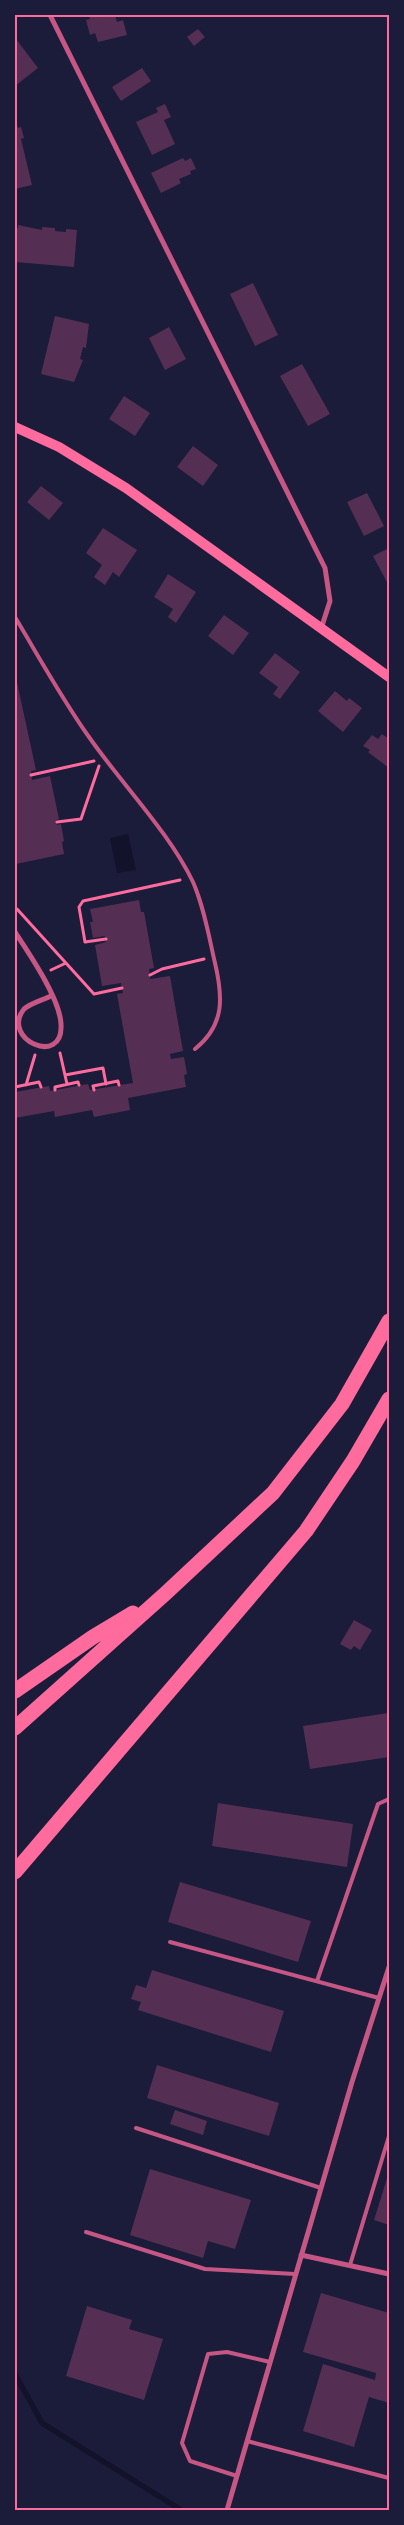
<svg xmlns="http://www.w3.org/2000/svg" width="404" height="2525" font-family="'PT Sans',sans-serif">
<rect width="100%" height="100%" fill="#1b1b3a"/>
<path fill="#12122b" d="M128,834l8,36 -19,3 -7,-35z"/>
<g fill="none" stroke-linecap="round" stroke-linejoin="round">
<path stroke="#12122b" stroke-width="5.5" d="M15,2374l27,49 139,87"/>
</g>
<path fill="#542f53" d="M89,15h26l2,7 6,-2 4,15 -29,7 -3,-9 -5,2 -4,-15 4,-1z
M198,29l7,8 -11,9 -7,-9z
M16,39l22,29 -23,18v-46z
M142,68l9,13 -30,20 -9,-14z
M165,104l6,13 -7,3 11,24 -23,11 -16,-33 22,-10 -2,-4z
M15,119l3,9 3,-1 3,11 -3,1 11,46 -17,4z
M183,158l2,3 6,-3 5,11 -6,2 1,3 -12,5 2,4 -20,10 -10,-20z
M18,225l24,5v-3l13,1v3l11,1v-3l11,1 -3,37 -59,-5v-34h3z
M253,283l25,52 -23,11 -25,-52z
M55,316l34,8 -3,24 -3,-1 -3,12 3,1 -9,22 -33,-8z
M169,327l17,32 -21,11 -16,-32z
M302,364l28,50 -22,12 -28,-50z
M124,396l26,17 -15,23 -26,-17z
M193,446l25,19 -15,21 -26,-19z
M41,486l22,17 -14,17 -22,-18z
M367,493l17,33 -20,10 -17,-34z
M103,528l34,22 -18,27 -6,-5 -8,13 -11,-8 8,-12 -16,-12z
M389,548v38l-16,-30z
M168,574l28,18 -20,31 -8,-6 5,-8 -19,-12z
M224,615l25,18 -16,22 -25,-19z
M275,653l25,19 -20,27 -7,-5 5,-7 -19,-14z
M15,673l21,97 -5,1 1,9 18,-4 9,43 -3,1 1,5 4,-1 3,17 -2,1 2,12 -48,10z
M335,691l12,10 2,-3 13,10 -19,24 -25,-21z
M382,734l7,5v29l-21,-16 2,-2 -7,-4 9,-11 6,4z
M139,900l2,12h3l10,56 -5,1 1,10 20,-3 13,75 -13,3 1,5 13,-2 3,17 -3,1 2,12 -58,11 2,12 -36,7 -2,-7 -37,7 -1,-6 -39,7v-26l34,-6 1,5 38,-7 2,6 43,-7 -16,-89 6,-1 -2,-10 -19,3 -7,-41 11,-3 -1,-6 -12,2 -3,-16h3l-3,-13z
M354,1620l18,10 -12,20 -6,-4 -3,4 -11,-6z
M388,1713l1,44 -79,12 -7,-43z
M218,1803l135,21 -6,43 -135,-21z
M180,1882l131,39 -13,41 -130,-40z
M152,1970l132,41 -13,41 -133,-42 3,-8 -10,-3 5,-14 10,3z
M157,2065l122,38 -10,33 -122,-38z
M175,2110l32,11 -4,14 -33,-11z
M150,2169l101,31 -16,49 -27,-8 -5,17 -73,-23z
M389,2172v53l-15,-5z
M321,2293l68,20v90l-20,-6 -15,50 -51,-16 20,-67 52,16 1,-7 -73,-21z
M87,2306l45,14 -3,9 34,10 -19,61 -78,-24z"/>
<g fill="none" stroke-linecap="round" stroke-linejoin="round">
<path stroke="#ff6b9d" stroke-width="3" d="M31,775l63,-14
M57,822l24,-3 18,-53
M15,910l2,-1 77,85 28,-6
M106,939l-21,3 -6,-35 4,-6 97,-21
M51,970l15,-7
M150,975l12,-6 42,-10
M60,1053l7,31
M65,1075l38,-7 3,16
M26,1085l9,-30
M55,1090v-3l23,-5 1,3
M94,1090l-1,-4 25,-5 1,4
M15,1092v-5l24,-5 2,5"/>
<path stroke="#c65784" stroke-width="4" d="M15,617c24,40 47,82 74,120 32,46 80,95 104,145 11,25 16,55 22,81 8,34 10,62 -20,86
M170,1942l209,56
M317,1981l61,-177 11,-5
M136,2128l185,60
M86,2232l119,37 90,5
M350,2265l39,-129
M247,2441l142,37
M237,2476l-47,-15 -8,-18 26,-89 19,-2 43,10"/>
<path stroke="#c65784" stroke-width="5" d="M50,15l275,553 5,33 -9,28
M15,932c14,21 45,67 46,92 3,44 -61,15 -37,-15 7,-6 19,-9 27,-13
M301,2255l88,19
M227,2510l125,-428 37,-115"/>
<path stroke="#ff6b9d" stroke-width="10" d="M15,427l44,20 67,41 263,189"/>
<path stroke="#ff6b9d" stroke-width="15" d="M15,1691l78,-54 40,-24
M15,1728l151,-135 107,-100 69,-89 47,-83
M15,1872l291,-341 47,-70 36,-62"/>
</g>
<rect width="404" height="2525" fill="none" stroke="#1b1b3a" stroke-width="32"/>
<rect x="16" y="16" width="372" height="2493" fill="none" stroke="#ff6b9d" stroke-width="2"/>
</svg>
